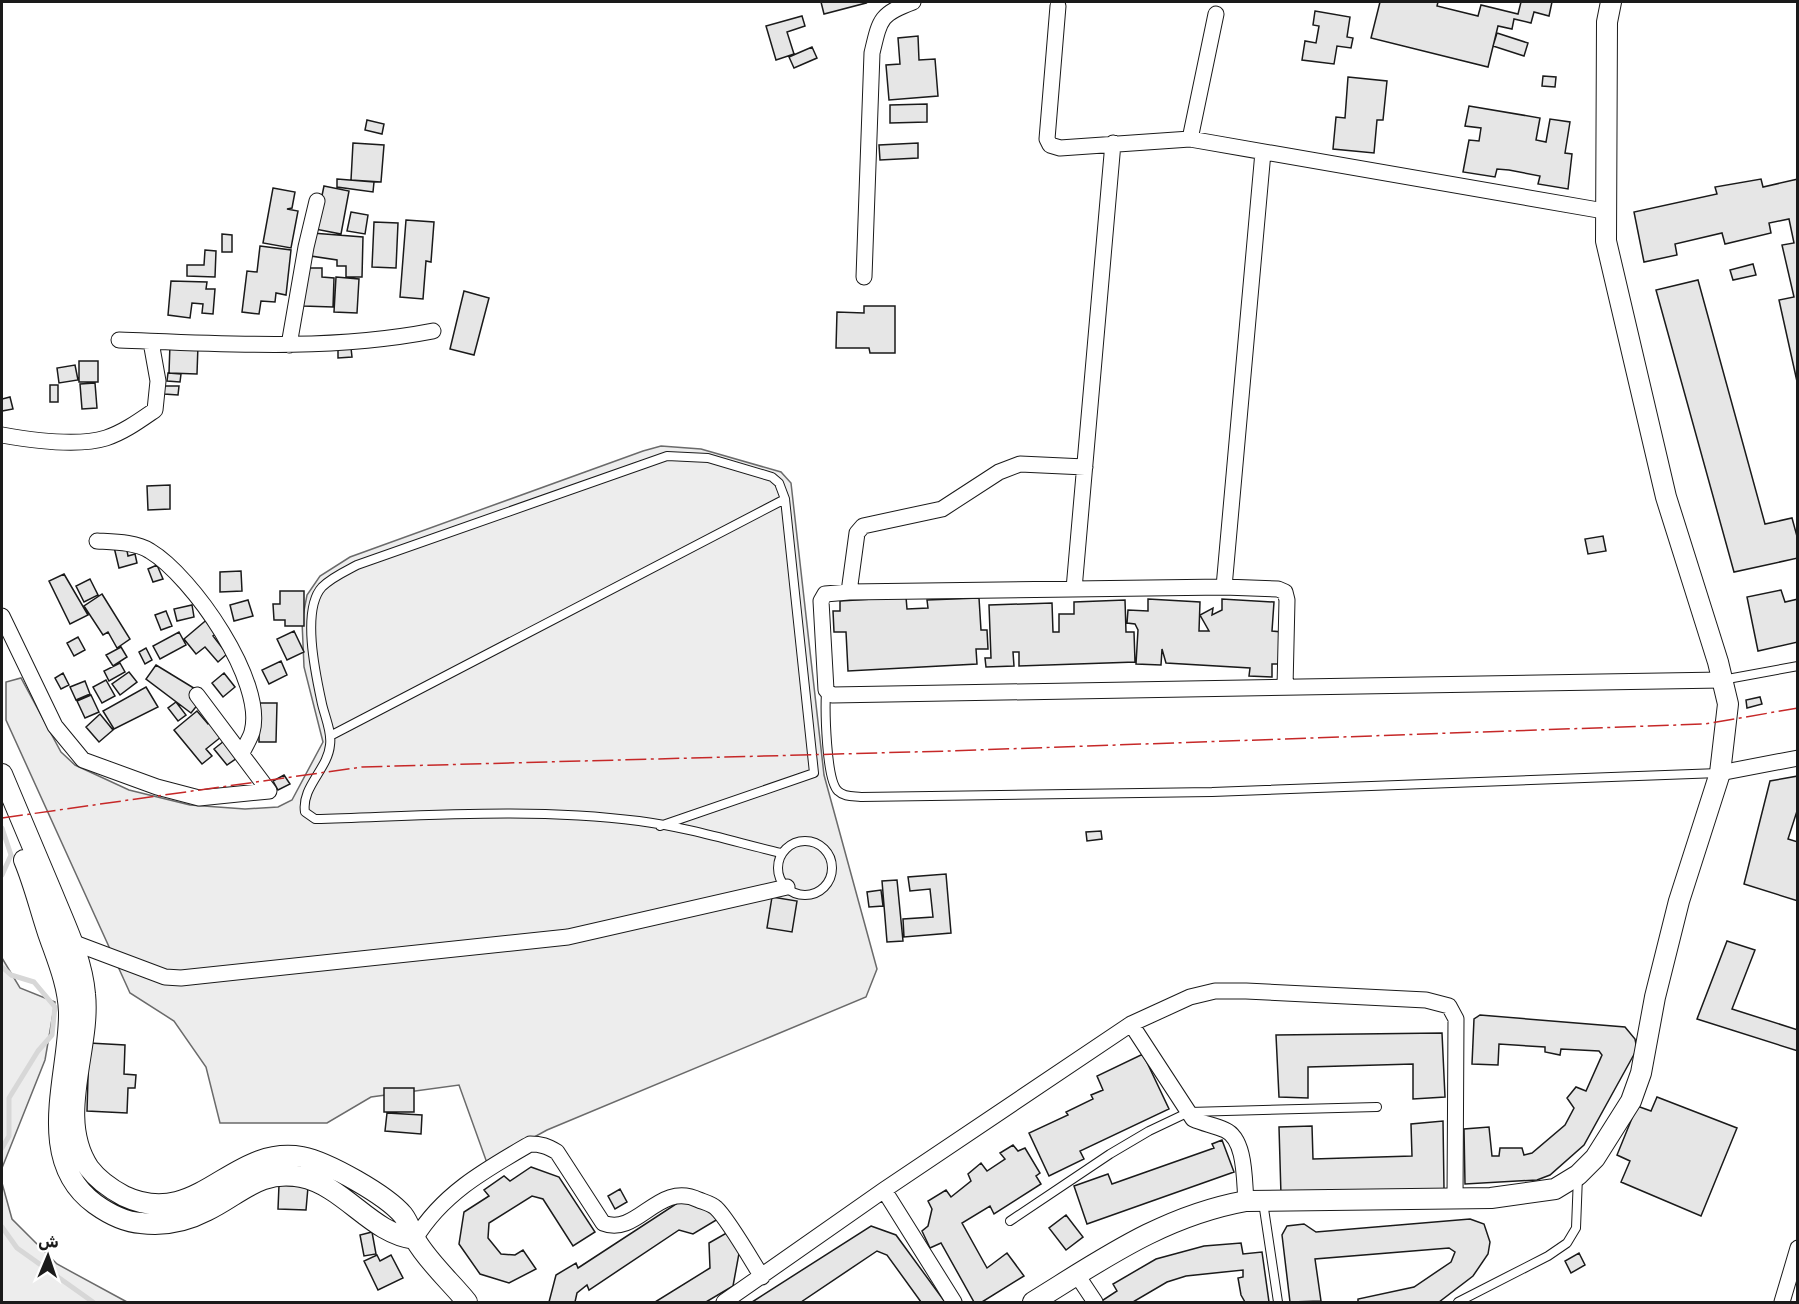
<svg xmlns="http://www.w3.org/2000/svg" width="1799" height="1304" font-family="Rubik,'Noto Naskh Arabic',sans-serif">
<rect width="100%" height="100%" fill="#fff"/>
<path fill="#ededed" stroke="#6a6a6a" stroke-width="1.5" d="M661,446l40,3 80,23 10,11 33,292 53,194 -11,28 -319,133 -60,33 -28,-78 -88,12 -44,26h-107l-14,-56 -32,-46 -44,-28 -124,-273v-38l15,-4 40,74 14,13 54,25 61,15 55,4 33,-2 14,-7 31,-58 -19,-75 -2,-46 5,-26 13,-19 30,-19 293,-106z
M2,958l18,30 35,14 -10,58 -43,108z
M2,1183l10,36 45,45 70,38h-125z"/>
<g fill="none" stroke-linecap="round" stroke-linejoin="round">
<path stroke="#d7d7d7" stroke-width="5" d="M2,828l9,27 -9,20
M2,967l9,8 23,7 21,25 -3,28 -14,16 -29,47v38l-7,12
M2,1227l15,21 76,54"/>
</g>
<path fill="#e6e6e6" stroke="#1a1a1a" stroke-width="1.5" d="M821,2h44l1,1 -42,11z
M1380,2h58l-1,4 41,10 3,-11 37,9 3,-12h31l-3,14 -15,-4 -3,11 -17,-4 -2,10 -14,-3 -10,41 -117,-29z
M1315,11l35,6 -3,20 6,1 -2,10 -14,-2 -3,18 -32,-4 3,-19 11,2 3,-17 -6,-1z
M802,16l3,10 -18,6 7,22 -18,6 -10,-34z
M1497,33l31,10 -4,13 -31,-10z
M918,36l1,24 16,-1 3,37 -49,4 -3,-35 14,-1 -2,-26z
M812,47l5,11 -23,10 -5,-11z
M1543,76l13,1 -1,10 -13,-1z
M1348,77l39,4 -4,39h-6l-3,33 -41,-4 3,-32 9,1z
M927,104v18l-37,1v-18z
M1469,106l71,12 -4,22 10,2 4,-23 20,3 -5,31 7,1 -4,35 -30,-5 2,-8 -31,-6 -12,-1 -2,8 -32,-5 6,-32 10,1 2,-13 -16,-2z
M367,120l17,4 -2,10 -17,-4z
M353,143l31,2 -3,37 -30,-2z
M918,143v15l-38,2 -1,-15z
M337,179l37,3 -1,10 -36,-5z
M1761,179l2,8 35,-8v207l-19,-86 15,-3 -12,-52 12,-2 -5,-24 -20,4 2,10 -46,11 -3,-11 -47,11 2,11 -33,7 -10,-50 83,-18 -2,-7z
M324,186l25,5 -8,43 -26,-5z
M273,188l22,4 -3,16 -5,1 11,2 -7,37 -28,-5z
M351,212l17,3 -3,19 -18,-3z
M406,220l28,2 -3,40 -5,-1 -3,38 -23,-2z
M374,222l24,1 -2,45 -24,-1z
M312,233l51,4 -1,40h-16v-11h-9v-6l-26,-4z
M222,234l10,1v17h-10z
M260,246l31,4 -5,45 -10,-2 -1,9 -14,-1 -2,13 -17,-2 5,-41 10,1z
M205,250l11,1 -1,26 -28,-1v-11h17z
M1753,264l3,11 -23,5 -3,-10z
M305,268h17v9l12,1 -1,29 -30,-1z
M336,277l23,2 -2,34 -23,-1z
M1698,280l67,244 27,-6 6,22v18l-64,14 -78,-282z
M171,281l36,1 -1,7h9l-2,25 -11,-1 1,-9 -11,-1 -2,15 -22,-3z
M464,291l25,7 -15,57 -24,-6z
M864,306h31v47h-25l-1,-5h-33l1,-36 27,1z
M170,344l28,1 -1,29 -28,-1z
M338,348h13l1,9 -14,1z
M79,361h19v21h-19z
M75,365l3,15 -19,3 -2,-15z
M168,373l13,1 -1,8 -13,-1z
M95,383l2,25 -15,1 -2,-25z
M50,385h8v17h-8z
M164,386h15l-1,9 -14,-1z
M10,397l3,12 -11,2v-12z
M170,485v24l-22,1 -1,-24z
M1603,536l3,15 -18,3 -3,-15z
M126,545l2,11 7,-2 2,9 -18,5 -5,-21z
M157,565l6,14 -10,3 -5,-13z
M241,571l1,20 -22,1v-20z
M64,574l24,41 -18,9 -21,-43z
M90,579l8,16 -14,7 -8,-16z
M1781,590l4,12 13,-3v43l-40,9 -11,-54z
M280,591h24v35h-19v-6h-11l-1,-16h7z
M102,594l28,45 -13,9 -9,-16 -5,3 -19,-29z
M906,597l1,12 21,-1 -1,-8 52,-2 2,32h6l1,19h-12l1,15 -129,7 -2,-39h-12l-1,-21h7v-10z
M1148,599l52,3 -1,29h10l-9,-16 13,-7 -1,7 10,-5v-11l52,3 -2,29 10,1 -2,32h-8v13l-23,-1 1,-8 -84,-5 -4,-14 -1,16 -25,-1 2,-34 -3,-6 -8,-1 1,-13 20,1z
M248,600l5,16 -19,5 -4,-16z
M1125,600l1,32h8l1,30 -116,4v-14h-6l1,14 -28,1 -1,-9h6l-2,-53 63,-2 1,29h6v-18h15v-12z
M192,605l2,12 -17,4 -3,-12z
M166,611l6,15 -11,4 -6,-15z
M210,617l11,13 -8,6 14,18 -9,8 -13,-15 -9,7 -12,-15z
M294,631l10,21 -17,8 -10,-21z
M179,632l7,13 -26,14 -7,-13z
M78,637l7,13 -11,6 -7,-13z
M121,647l6,10 -14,9 -7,-11z
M146,648l6,12 -7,4 -6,-12z
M281,661l6,14 -18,9 -7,-14z
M120,663l5,9 -16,9 -5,-10z
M156,665l41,25 2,13 -8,10 -45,-34z
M129,672l8,10 -17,13 -8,-11z
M63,673l6,12 -8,4 -6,-11z
M224,673l11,14 -12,10 -11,-14z
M106,680l9,16 -13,7 -9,-16z
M85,681l5,13 -14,6 -6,-13z
M146,687l12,20 -44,22 -11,-18z
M91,695l8,17 -14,6 -8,-17z
M1760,697l2,7 -15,4 -1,-8z
M176,702l10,13 -8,6 -10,-13z
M259,703h18l-1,39h-17z
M197,711l11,13 6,-6 12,15 -20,16 6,7 -10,8 -28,-34z
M100,714l13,16 -14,12 -13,-15z
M224,741l13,17 -10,7 -13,-16z
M284,775l6,9 -12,6 -5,-9z
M1798,776v32l-10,31 10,3v59l-54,-17 26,-103z
M1101,831l1,8 -15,2 -1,-9z
M946,874l5,59 -47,4 -1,-18 30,-2 -3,-28 -20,2 -2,-14z
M897,880l6,61 -16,1 -5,-61z
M881,890l2,16 -14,1 -2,-15z
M772,897l25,4 -5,31 -25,-4z
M1727,941l28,9 -23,59 66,21v21l-101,-32z
M1480,1015l145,12 10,12 2,10 -53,96 -34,30 -13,5 -72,4 -1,-55 25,-2 3,29h7l1,-8h22l2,7 8,-2 33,-28 9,-17 -7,-10 9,-11 10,4 16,-36 -3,-4 -38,-2 -1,6 -15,-3v-5l-46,-3 -1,21 -26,-1 2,-45z
M1442,1033l3,64 -32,2v-35l-105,3v31l-29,-1 -3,-62z
M89,1043l36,2 -1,29 12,1 -1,13h-7l-1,25 -40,-2z
M1143,1054l26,55 -89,42 4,8 -35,17 -20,-43 39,-18 -2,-3 27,-13 -2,-4 12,-5 -6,-14z
M384,1088h30v24h-30z
M1657,1097l80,31 -36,88 -80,-34 9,-21 -13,-6 20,-49 14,5z
M387,1113l35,2 -1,19 -36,-3z
M1443,1121l1,68 -163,6 -2,-68 33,-1 1,33 99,-3 -1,-32z
M1222,1140l12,32 -147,52 -13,-38 34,-12 4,10 102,-36 -2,-4z
M1013,1145l5,6 7,-3 15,25 -4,3 5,8 -47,30 -4,-8 -28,17 25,45 20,-15 17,23 -42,26h-8l-33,-59 -11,5 -8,-17 6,-5 4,-17 -4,-8 18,-11 5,7 20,-16 -3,-7 13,-11 6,8 18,-12 -5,-6z
M531,1167l28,10 36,55 -22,14 -30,-47 -11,-3 -43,27 -1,15 13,16 14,1 8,-5 13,19 -27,14 -29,-9 -21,-30 5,-32 25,-16 -5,-6 20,-14 6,5z
M279,1185l29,2 -2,23 -28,-1z
M620,1189l7,13 -12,7 -7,-13z
M679,1202l30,5 9,12 -25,15 -14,-4 -90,60 -2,-5 -10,8 -2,9h-26l7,-27 20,-12 2,5z
M1066,1215l17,22 -17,13 -17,-22z
M1470,1219l14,5 6,18 -2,12 -15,22 -34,26h-81v-3l56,-12 37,-25 4,-10 -6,-4 -134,11 6,42 -31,1 -8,-67 5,-9 17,-2 12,8z
M871,1226l25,9 49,67h-24l-34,-47 -10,-4 -76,51h-49z
M730,1231l10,17 -7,38 -27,16h-51l55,-34 -1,-25z
M372,1232l4,22 -12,2 -4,-21z
M1241,1243l2,11 19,-2 7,50h-24l-4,-7 -3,-17 5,-1v-7l-57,6 -19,6 -34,20h-33l17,-11 -4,-7 43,-25 48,-13z
M1579,1253l6,12 -14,8 -6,-12z
M377,1255l3,6 11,-6 12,23 -25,12 -14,-29z"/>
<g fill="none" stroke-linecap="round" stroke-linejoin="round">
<defs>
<path id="service" d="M1722,680l76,-14
M826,692c-1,18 0,88 12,99 6,6 15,5 23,6l351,-5 507,-19
M330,736l455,-237
M660,826l154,-53 -29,-274 -6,-16 -7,-6 -64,-19 -41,-2 -310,109c-11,6 -25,12 -35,22 -21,23 -6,89 0,117 3,13 10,28 8,41 -2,24 -29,42 -25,67l10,7c107,-3 217,-12 324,2 47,6 96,21 142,32
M778 868a27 27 0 1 1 54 0a27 27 0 1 1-54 0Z
M1263,1202l15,100
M1010,1221l100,-67 39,-23 40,-19 188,-5
M1458,1302l90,-46 19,-13 9,-15 2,-52"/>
<path id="minor" d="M1058,6l-11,133 3,6 10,3 130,-9 414,72
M1190,139l26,-125
M864,277l8,-224c8,-34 8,-39 41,-51
M119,340c105,4 211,11 314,-9
M289,345l17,-98 11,-46
M2,435c28,5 75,12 104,3 18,-6 33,-17 49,-28l3,-29 -7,-39
M97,541c17,1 39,1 53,10 42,25 116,131 102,181 -2,7 -7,14 -10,21
M1224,587l39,-435
M1074,589l39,-446
M849,592l8,-59 6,-7 79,-17 57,-37 21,-8 65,3
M2,616l53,110 28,34 74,27 42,11 70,-7 -72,-96
M1285,687l2,-87 -2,-8 -7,-3 -54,-2 -375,5 -24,2 -4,7 5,89 6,5 890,-15
M1720,773l78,-15
M48,933l117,44 16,1 387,-41 219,-50
M1131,1024l62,95c11,5 21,6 32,11 21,9 19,51 21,71
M884,1190l70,112
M415,1239c27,-45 70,-69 115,-95 11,0 17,2 27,8l46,71c35,14 55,-43 96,-23 5,2 13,4 17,8 12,11 36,53 46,69
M1077,1275l18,27
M724,1302l160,-112 247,-166 59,-27 25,-6h31l180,9 23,6 7,13 -1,180
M1782,1302l16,-54"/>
<path id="tertiary" d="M2,774c17,40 34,81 51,121 13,32 29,64 32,99 6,55 -30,123 4,174 9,12 22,21 35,28 74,35 108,-52 178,-39 26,5 84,38 101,58 6,8 8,16 12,24 13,23 36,43 52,63
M24,860c10,24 16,49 24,73 9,26 20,51 21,79 1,62 -36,147 26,192 14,10 29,18 46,19 23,3 44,-1 65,-12 34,-16 53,-42 95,-34 44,9 70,57 114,62
M1033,1302c70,-43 130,-86 213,-101l245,-3 64,-9 23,-14 17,-17 36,-57 10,-28 14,-76 24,-96 41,-128 8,-69 -10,-42 -52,-165 -60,-256 1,-219 4,-20"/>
</defs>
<use href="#service" stroke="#1a1a1a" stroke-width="10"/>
<use href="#minor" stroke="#1a1a1a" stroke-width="17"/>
<use href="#tertiary" stroke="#1a1a1a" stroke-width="22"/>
<use href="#service" stroke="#fff" stroke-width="8"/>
<use href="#minor" stroke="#fff" stroke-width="15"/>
<use href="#tertiary" stroke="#fff" stroke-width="20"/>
<path stroke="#c62828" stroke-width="1.5" stroke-dasharray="21 4.5 3 4.5" stroke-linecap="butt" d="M2,818l360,-51 586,-16 757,-27 93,-16"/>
</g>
<rect width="1799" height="1304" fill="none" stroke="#1a1a1a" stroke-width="6"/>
<g transform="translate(48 1256) rotate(2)" stroke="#ffffff" stroke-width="4.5" paint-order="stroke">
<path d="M0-4.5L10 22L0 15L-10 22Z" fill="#1a1a1a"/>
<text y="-9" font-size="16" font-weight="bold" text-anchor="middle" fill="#1a1a1a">ش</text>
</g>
</svg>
